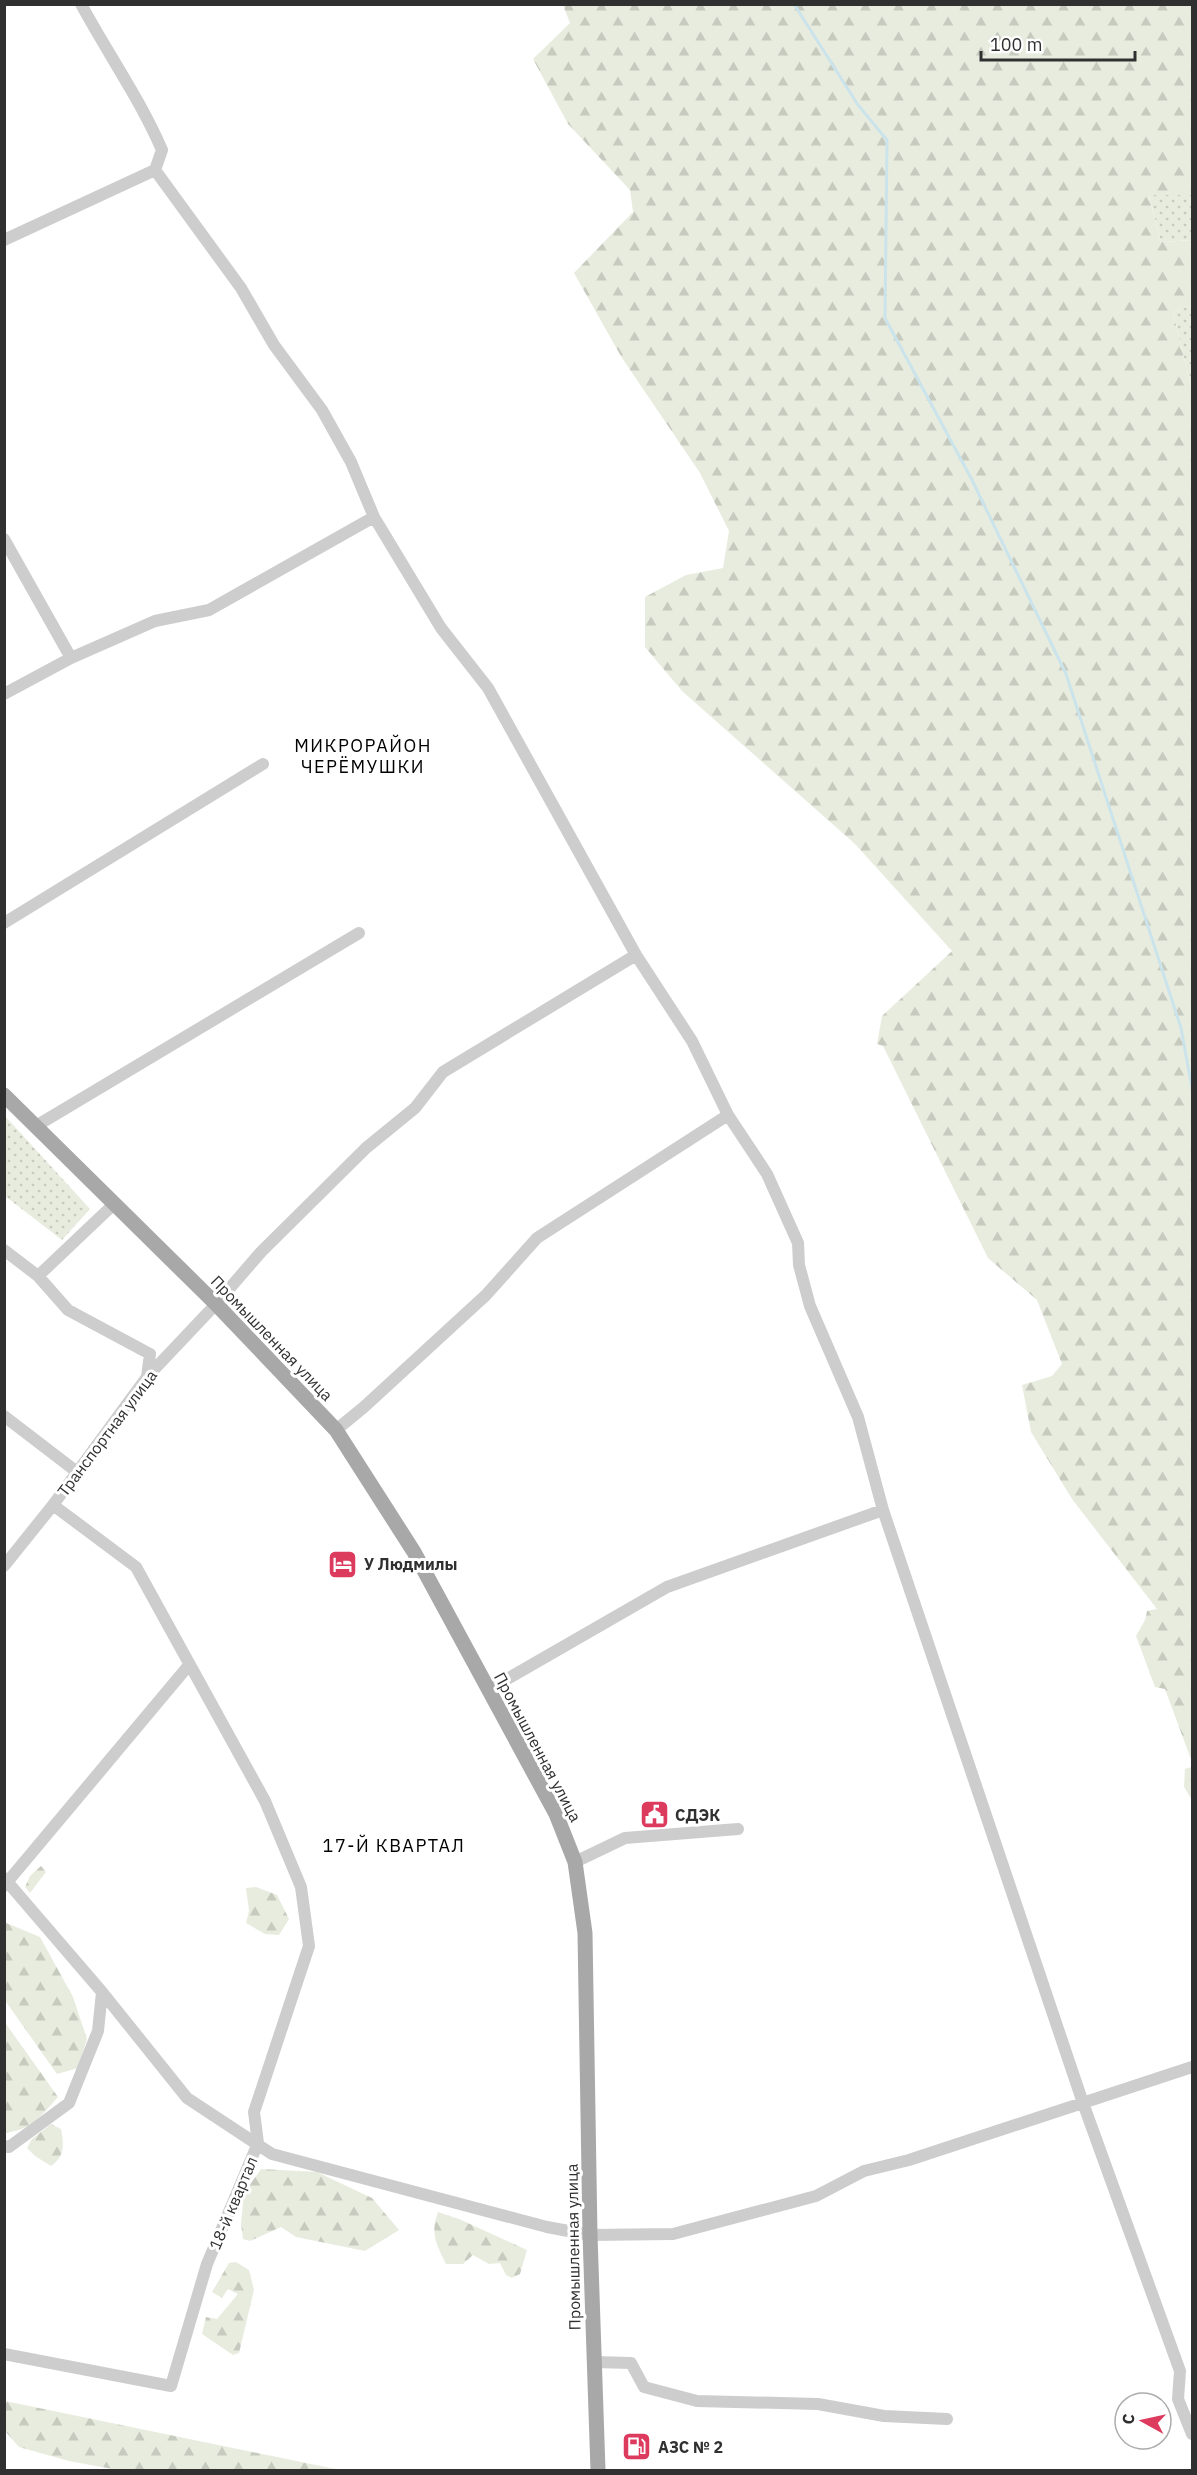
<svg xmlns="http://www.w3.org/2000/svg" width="1197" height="2475" font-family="'IBM Plex Sans',sans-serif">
<defs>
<pattern id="forest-firs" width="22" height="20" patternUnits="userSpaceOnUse" patternTransform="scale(1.5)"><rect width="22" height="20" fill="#e8ecde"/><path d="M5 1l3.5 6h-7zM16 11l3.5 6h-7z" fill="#c7cbbf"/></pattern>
<pattern id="garden-dots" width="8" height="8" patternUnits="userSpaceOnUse" patternTransform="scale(1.5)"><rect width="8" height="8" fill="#e8ecde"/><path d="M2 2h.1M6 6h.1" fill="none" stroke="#c7cbbf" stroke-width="1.8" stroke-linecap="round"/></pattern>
</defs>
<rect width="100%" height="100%" fill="#fff"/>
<path fill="url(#forest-firs)" d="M563,5h629v190l-43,1 12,46 31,-2v65l-19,7 19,79v1371l-27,-73 -10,-2 -19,-51 9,-16 2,-9 10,-2 -85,-110 -41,-67 -9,-47 30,-9 10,-12 -25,-64 -49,-42 -105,-212 -6,-2 5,-28 70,-65 -97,-107 -173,-153 -37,-44v-50l41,-22 37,-7 6,-37 -29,-58 -78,-115 -48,-85 59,-61 -3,-22 -62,-66 -35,-65 37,-36z
M1192,1767v33l-8,-13 1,-18z
M41,1866l5,6 -16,21 -5,-6 5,-11z
M256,1887l21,8 12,24 -10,16 -14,-1 -19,-11 3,-12 -3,-23z
M4,1922l36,15 33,60 14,42 -9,29 -21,6 -53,-75z
M4,2021l54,76c-17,19 -27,33 -53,36z
M51,2124l10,5c3,16 4,27 -10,37l-16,-10 -8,-8 5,-9z
M261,2169l56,3 55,26 27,32 -34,21 -69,-14 -15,-10 -31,14 -7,-2 -2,-15 3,-31z
M438,2212l21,7 68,31 -7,24 -8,4 -6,-3 -6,-12 -11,1 -16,-9 -10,9h-17c-10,-20 -16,-31 -8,-52z
M236,2262l13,8 5,20 -15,63 -6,2 -31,-21 4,-17 11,2 21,-25 -10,-5 -6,9 -10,-6 17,-29z
M5,2401l335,69h-222l-49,-9 -50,-14 -14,-16z"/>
<path fill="url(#garden-dots)" d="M1149,195h43v45l-31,2z
M1192,305v86l-19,-79z
M5,1116l85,93 -28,31 -57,-44z"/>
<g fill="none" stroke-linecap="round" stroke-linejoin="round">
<path stroke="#cbe3eb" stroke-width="3" d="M794,4l64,101 29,35 -2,178 87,162 94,194 115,354 11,60"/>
<path stroke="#cdcdcd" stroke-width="12" d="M155,170l86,118 33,57 48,65 29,52 23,55 67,111 47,60 148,267 56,86 36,74 39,59 31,69 1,22 11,41 48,111 25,93 200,593 97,268 -2,28 14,35
M4,240l151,-70 7,-20c-22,-51 -54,-96 -81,-146
M4,539l67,119
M4,694l67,-36 84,-37 54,-11 165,-93
M4,923l259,-159
M36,1126l323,-193
M4,1250l34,26 30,34 82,44 -3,23
M38,1276l76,-72
M4,1416l73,56
M336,1430l28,-23 122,-112 51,-57 191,-123
M53,1505l83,62 129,234 36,86 8,59 -55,166 4,31
M4,1566l49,-61 94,-128 69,-73 45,-52 105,-104 49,-40 28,-36 193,-117
M488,1690l179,-103 216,-77
M575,1862l50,-24 113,-9
M4,1878l98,114 85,106 85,56 275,73 43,8 83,-1 143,-38 48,-25 45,-11 283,-93
M4,1886l185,-221
M4,2146l5,1 60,-44 29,-72 4,-39
M4,2354l167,32 36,-122 51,-121
M594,2362l37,1 13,24 53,14 121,3 66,12 63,3"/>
<path stroke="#a8a8a8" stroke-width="15" d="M4,1095l212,209 120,126 78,122 142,262 19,48 10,71 5,302 8,235"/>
</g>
<defs>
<symbol id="hotel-square" viewBox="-11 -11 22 22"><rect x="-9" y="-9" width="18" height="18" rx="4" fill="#dd3b5e" stroke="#fff"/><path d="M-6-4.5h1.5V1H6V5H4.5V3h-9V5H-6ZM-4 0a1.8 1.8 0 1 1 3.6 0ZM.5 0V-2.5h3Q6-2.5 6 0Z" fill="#fff"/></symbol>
<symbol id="civic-square" viewBox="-11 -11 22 22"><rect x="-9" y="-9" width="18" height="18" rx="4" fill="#dd3b5e" stroke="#fff"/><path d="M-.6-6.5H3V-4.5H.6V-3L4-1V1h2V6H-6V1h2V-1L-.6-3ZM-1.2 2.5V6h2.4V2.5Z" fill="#fff"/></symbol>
<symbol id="fuel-square" viewBox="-11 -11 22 22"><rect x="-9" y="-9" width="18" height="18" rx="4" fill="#dd3b5e" stroke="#fff"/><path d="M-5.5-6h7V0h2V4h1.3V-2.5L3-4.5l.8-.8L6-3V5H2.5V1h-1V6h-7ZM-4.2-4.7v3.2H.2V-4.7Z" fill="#fff"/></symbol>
</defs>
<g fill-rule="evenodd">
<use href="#hotel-square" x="326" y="1548" width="33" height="33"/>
<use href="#civic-square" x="638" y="1798" width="33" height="33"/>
<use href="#fuel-square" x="620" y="2430" width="33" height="33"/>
</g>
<g text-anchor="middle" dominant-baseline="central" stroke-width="6" stroke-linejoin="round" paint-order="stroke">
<g font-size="16" fill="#303030" stroke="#fff">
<text transform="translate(272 1338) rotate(46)">Промышленная улица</text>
<text transform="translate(107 1433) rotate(-53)">Транспортная улица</text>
<text transform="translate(538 1747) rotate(62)">Промышленная улица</text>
<text transform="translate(233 2203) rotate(-67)">18-й квартал</text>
<text transform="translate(573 2247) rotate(-91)">Промышленная улица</text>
</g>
<g font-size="16" font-weight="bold" fill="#303030" stroke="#fff" text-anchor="start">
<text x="364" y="1564">У Людмилы</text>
<text x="675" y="1815">СДЭК</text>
<text x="658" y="2447">АЗС № 2</text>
</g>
<g font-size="18" letter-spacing="1.5" fill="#000" stroke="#fff">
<text x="363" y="745">МИКРОРАЙОН<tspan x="363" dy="21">ЧЕРЁМУШКИ</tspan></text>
<text x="394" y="1845">17-Й КВАРТАЛ</text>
</g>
</g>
<rect width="1197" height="2475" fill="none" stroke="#303030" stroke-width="12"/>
<g transform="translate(1143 2421) rotate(278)"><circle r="28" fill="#ffffff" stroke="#acacac" stroke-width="1.5"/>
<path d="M0-4.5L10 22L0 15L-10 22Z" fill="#dd3b5e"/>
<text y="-9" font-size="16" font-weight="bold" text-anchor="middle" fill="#303030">С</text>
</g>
<path d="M981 51v9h154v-9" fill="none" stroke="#303030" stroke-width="3"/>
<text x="990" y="51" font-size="18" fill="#303030" stroke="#ffffff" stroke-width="4.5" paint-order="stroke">100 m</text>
</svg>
